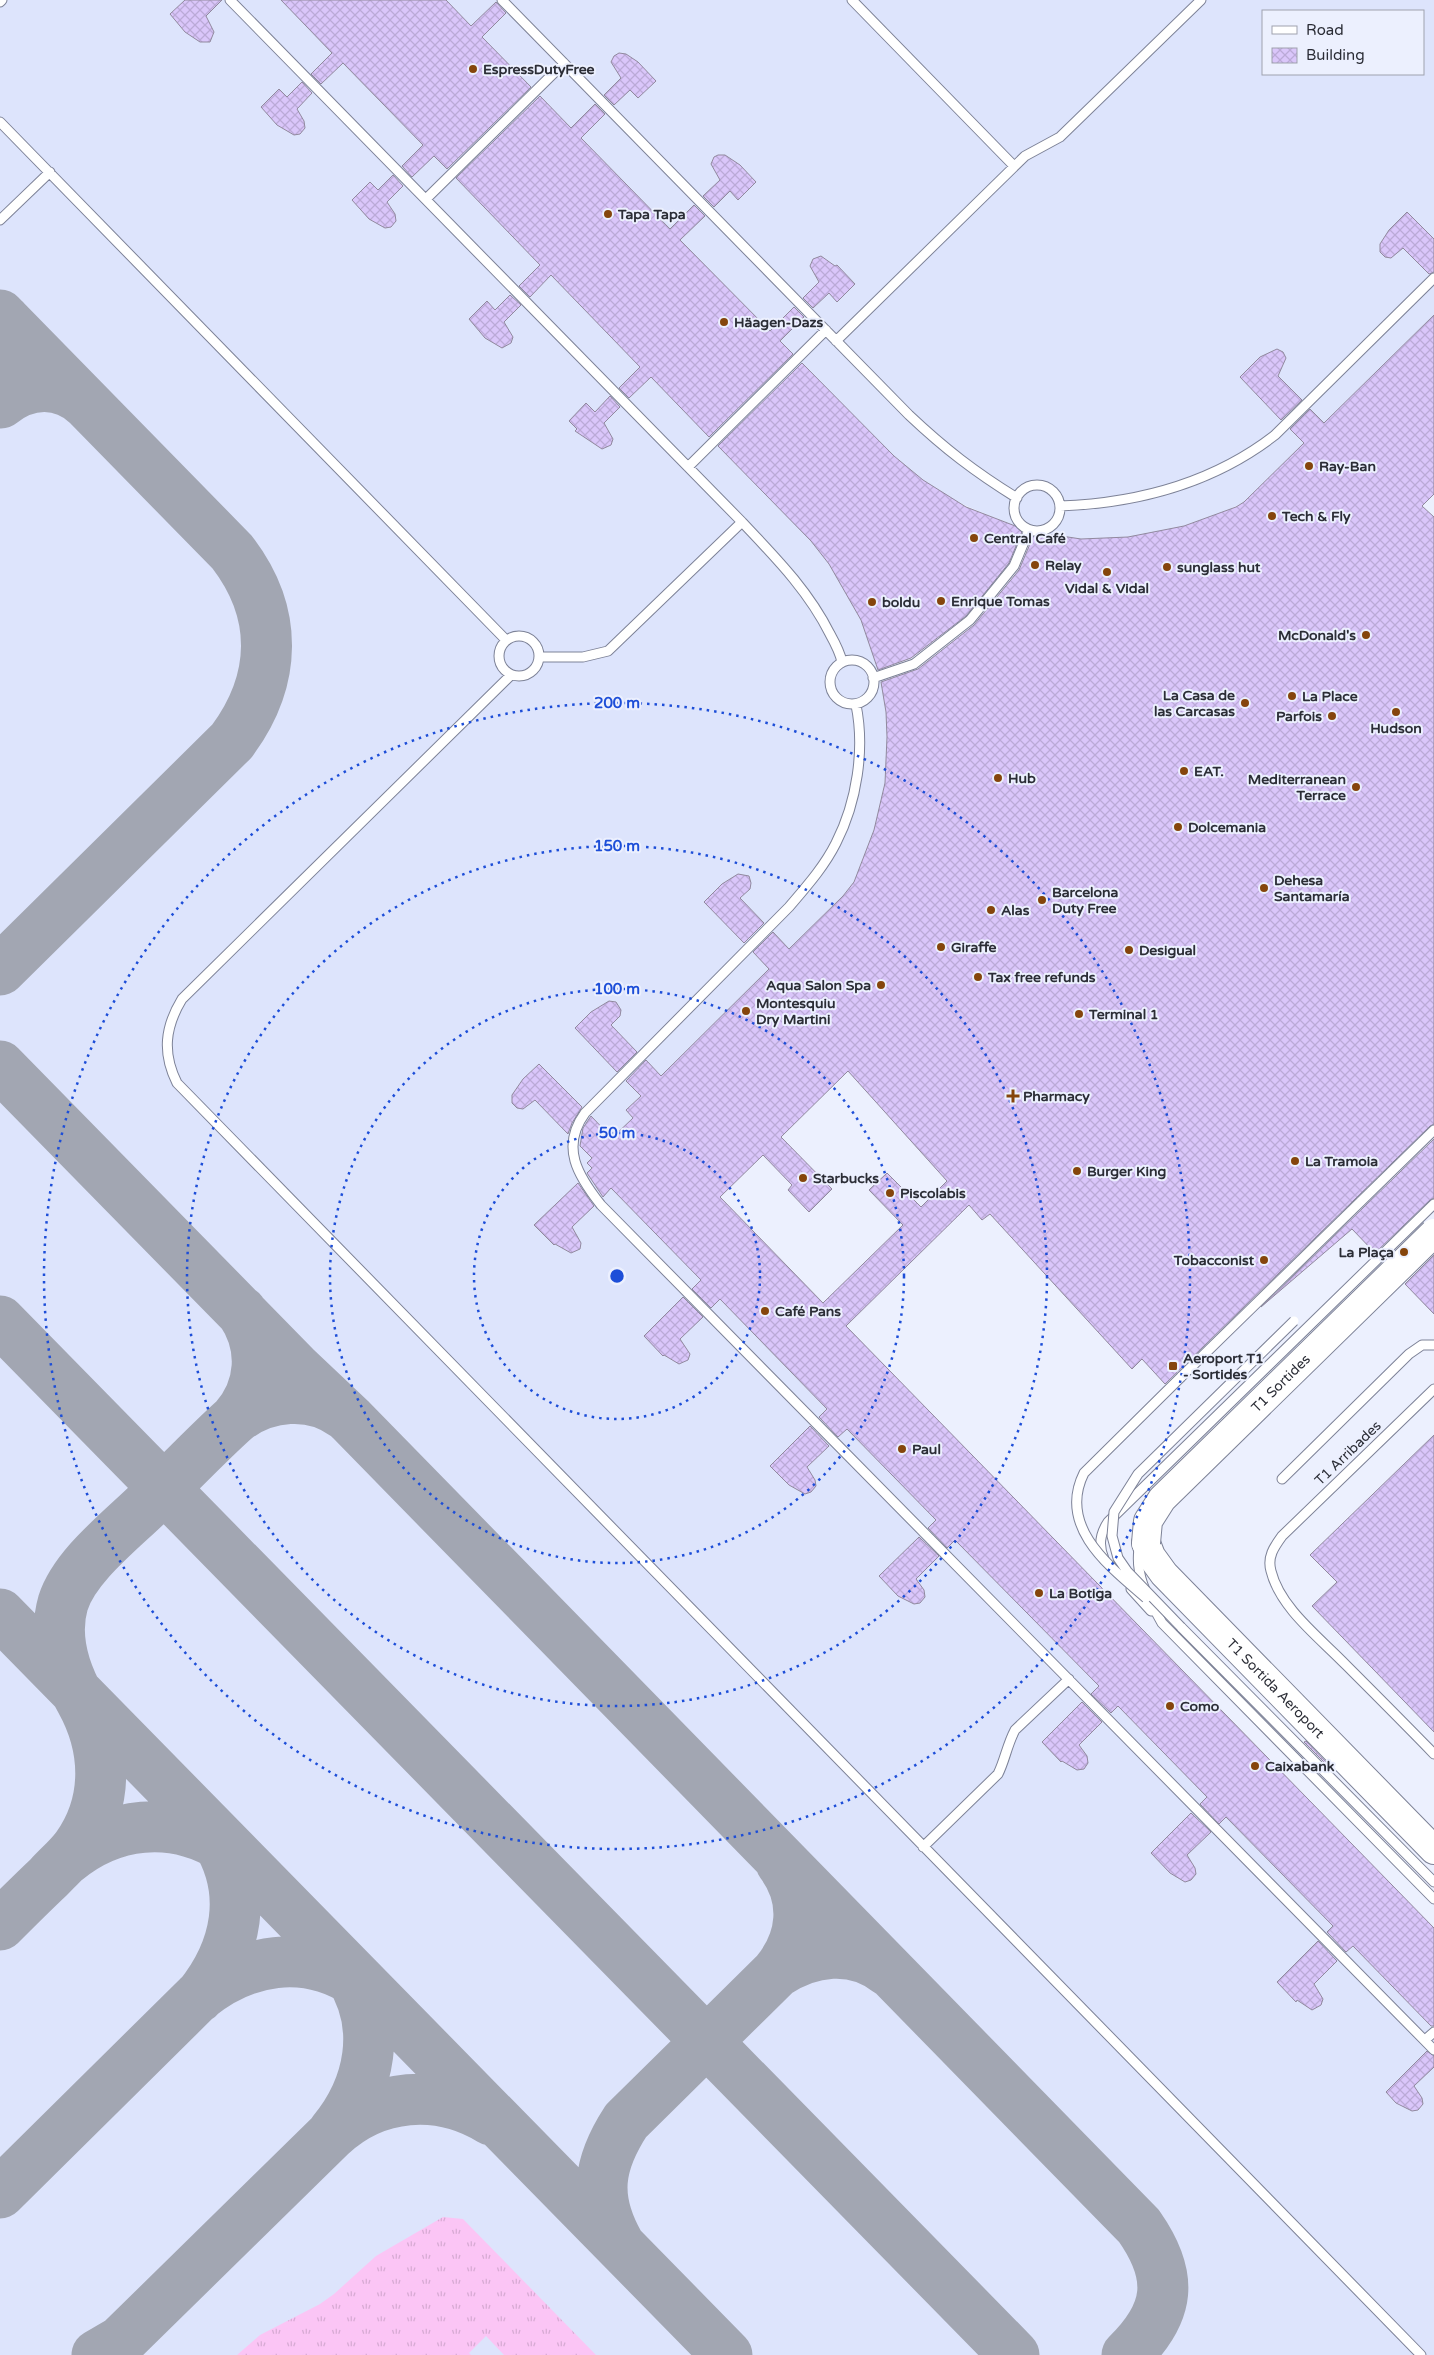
<svg xmlns="http://www.w3.org/2000/svg" width="1434" height="2355" font-family="'Varela Round',sans-serif">
<defs>
<pattern id="grass-tufts" width="24" height="20" patternUnits="userSpaceOnUse" patternTransform="scale(1.25)"><rect width="24" height="20" fill="#fbc5f5"/><path d="M3 7l-1-3M5 7V3M7 7l1-3M15 17l-1-3M17 17v-4M19 17l1-3" fill="none" stroke="#d7aad3"/></pattern>
<pattern id="building-cross-hatch" width="8" height="8" patternUnits="userSpaceOnUse" patternTransform="scale(1.25)"><rect width="8" height="8" fill="#dac6fa"/><path d="M0 0l8 8M0 8l8-8" fill="none" stroke="#bbaad7"/></pattern>
</defs>
<rect width="100%" height="100%" fill="#ecf0fe"/>
<path fill="#dde4fc" fill-rule="evenodd" d="M0,0h1434v315l-190,187 -24,12 -36,12 -39,9 -36,4h-28l-37,-5 -33,-9 -58,-25 -103,67 65,191 -45,113 -244,239 7,8 -46,45 847,866v326h-1434zM1263,11h160v63h-160z"/>
<path fill="url(#grass-tufts)" d="M443,2217l20,2 133,136h-92l-18,-19 -17,17 2,2h-234l23,-20 60,-31 14,-10 42,-38z"/>
<g fill="none" stroke-linecap="round" stroke-linejoin="round">
<path stroke="#a2a6b2" stroke-width="51" d="M0,315l232,237c47,61 45,128 0,189l-232,229
M5,320c18,28 18,57 -4,83 26,-21 60,-23 86,1
M0,1066l297,303 54,51 788,806c35,50 32,86 -12,129
M241,1311c24,35 21,77 -6,108 31,-24 77,-29 110,-4
M0,1321l1014,1034
M0,1614l727,741
M66,1860c46,-38 106,-45 158,-13
M781,1863c27,36 22,77 -5,110 34,-23 78,-29 112,-2
M0,1925c16,-16 32,-32 49,-48 9,-10 20,-19 28,-30 32,-45 30,-99 4,-146 -17,-30 -28,-63 -18,-98 12,-38 60,-74 88,-102 28,-27 55,-56 84,-82
M199,1997c38,-47 50,-105 17,-158
M333,2132c37,-45 50,-106 16,-158
M0,2193l198,-196c47,-38 107,-49 160,-14
M619,2244c-26,-46 -21,-80 7,-123l150,-148
M97,2355l24,-14 210,-206c45,-42 108,-47 160,-15"/>
</g>
<path fill="url(#building-cross-hatch)" stroke="#91899e" fill-rule="evenodd" d="M185,0h37l-16,16 8,16 -4,10h-10l-15,-10 -15,-18z
M281,0h165l25,26 25,-24 10,11 -24,24 49,50 -84,82 -13,-13 -22,21 -10,-11 21,-21 -80,-82 -22,21 -10,-10 21,-21z
M619,53l7,1 12,8 18,19 -18,17 -8,-8 -16,15 -10,-10 17,-17 -10,-16 3,-6z
M302,82l10,11 -15,16 7,12 1,7 -5,6 -6,1 -17,-10 -16,-18 18,-18 8,8z
M540,96l31,32 24,-24 10,10 -24,24 89,91 24,-24 11,11 -25,24 90,91 24,-24 10,10 -24,24 13,13 -84,83 -58,-60 -22,21 -10,-10 21,-21 -89,-92 -21,22 -11,-11 21,-21 -84,-87z
M718,155h7l15,10 16,17 -18,18 -8,-9 -16,16 -11,-11 17,-16 -9,-16 3,-7z
M393,175l10,11 -16,16 8,12 1,7 -5,6 -6,1 -16,-9 -17,-19 18,-18 8,8z
M1407,212l27,27v33l-5,2 -26,-26 -12,10 -6,-1 -5,-5v-8l9,-14z
M821,256l14,10 2,-1 18,19 -18,18 -8,-9 -16,15 -10,-10 16,-16 -9,-16 3,-7z
M510,295l11,10 -17,17 9,15 -2,6 -9,5 -17,-10 -16,-19 18,-18 8,9z
M1434,315v179l-12,12 12,11v607l-4,2 -265,258 -23,-25 -10,10 -142,-155 -8,6 -13,-15 -123,121 588,602v98h-3l-78,-80 -7,6 -19,-20 6,-6 -107,-109 -7,7 -19,-20 7,-7 -89,-91 -7,7 -20,-19 8,-8 -144,-146 -8,8 -19,-20 8,-8 -89,-91 -9,8 -19,-20 8,-8 -107,-110 -9,9 -19,-19 9,-9 -90,-92 -8,9 -16,-24 5,-5 -5,-5 5,-5 -12,-12 3,-18 8,-12 21,22 21,-20 -7,-8 15,-14 -15,-15 20,-21 15,16 108,-107 -16,-17 20,-20 16,17 54,-53 11,-14 20,-52 11,-47 2,-46 -1,-25 -5,-30 37,-13 56,-44 45,-55 16,-38 46,7 47,-2 56,-11 52,-19 8,-5 60,-59 -14,-14 20,-20 14,14zM848,1071l99,110 -26,26 -34,-34 -18,17 34,35 -80,78 -103,-106 43,-42 29,30 -4,5 21,22 23,-23 -51,-52z
M1277,349l6,3 3,6 -8,18 24,24 -21,20 -41,-43 20,-20z
M802,363l92,93 29,24 43,27 57,22 -14,34 -43,53 -55,42 -33,12 -17,-50 -32,-56 -18,-23 -93,-95z
M610,396l10,11 -16,16 9,16 -2,6 -9,4 -27,-18 2,-2 -8,-8 17,-18 9,9z
M738,874l11,2 2,7 -1,6 -10,9 24,25 -20,20 -40,-41 18,-18z
M609,1001l7,1 5,8 -1,6 -9,9 26,27 -20,20 -42,-44 16,-16z
M539,1064l43,43 -10,16 -4,11 -33,-34 -12,9 -6,-1 -5,-5v-8l11,-16z
M1434,1139v59l-4,2 -55,53 -23,-24 -91,78z
M578,1183l16,23 -22,21 9,16 -1,6 -9,4 -16,-9 -1,1 -20,-20z
M1434,1255v59l-29,-30z
M683,1297l20,20 -23,22 10,15 -2,6 -9,4 -15,-9 -1,1 -19,-20z
M810,1426l19,20 -22,21 8,13 1,6 -5,6 -6,2 -16,-9 -19,-19z
M1434,1435v297l-122,-126 25,-24 -27,-27z
M919,1537l20,19 -23,23 8,11 1,7 -5,6 -6,1 -16,-8 -19,-20z
M1082,1702l20,20 -23,23 8,11 1,7 -4,6 -7,1 -15,-9 -1,1 -19,-20z
M1306,1741l23,24 -1,1 -24,-24z
M1191,1813l20,19 -24,23 8,13 1,6 -5,6 -6,2 -15,-9 -19,-20z
M1318,1941l19,20 -23,23 9,15 -2,6 -9,5 -15,-10 -1,2 -19,-20z
M1427,2051l7,5v11l-20,19 8,12 1,6 -5,6 -6,1 -16,-8 -10,-11z"/>
<g fill="none" stroke-linecap="round" stroke-linejoin="round">
<defs>
<path id="lane" d="M230,0l512,522 -134,129 -25,6h-44
M502,0l407,415c36,34 66,57 108,83
M852,0l162,166
M0,2l2,-2
M0,122l506,518
M426,199l138,-136
M0,220l50,-48
M836,341l189,-185 35,-19 141,-137
M688,467l138,-137
M1014 508a23 23 0 1 1 46 0a23 23 0 1 1-46 0Z
M1060,506c77,-3 153,-23 215,-71l159,-157
M742,522c33,35 66,68 88,112 5,9 10,18 12,28
M499 656a20 20 0 1 1 40 0a20 20 0 1 1-40 0Z
M830 682a22 22 0 1 1 44 0a22 22 0 1 1-44 0Z
M511,675l-329,324c-17,28 -20,54 -5,84l1244,1272
M873,678l41,-14 56,-44 44,-54 15,-36
M856,705c9,44 1,97 -20,138 -12,24 -30,44 -47,64l-204,206c-25,34 -7,63 16,92l833,845
M1181,1377l253,-247
M1434,1389l-152,147c-8,11 -15,21 -11,35 9,37 49,67 75,94 29,29 59,59 88,89
M1282,1479l127,-125 13,-9h12
M1139,1549c-4,29 10,50 23,74l272,276
M1104,1559c-6,-14 -4,-25 4,-37l326,-318
M1131,1589l20,22
M1181,1627l253,255
M923,1847l75,-73c7,-14 9,-29 17,-44l54,-51
M1425,2040l9,-8"/>
<g id="primary">
<path id="s1" d="M1146,1543l5,13 13,18 270,276"/>
</g>
</defs>
<use href="#lane" stroke="#7d8297" stroke-width="11"/>
<use href="#primary" stroke="#7d8297" stroke-width="30"/>
<use href="#lane" stroke="#fff" stroke-width="9"/>
<use href="#primary" stroke="#fff" stroke-width="28"/>
<defs>
<path id="lane-bridge" d="M1146,1598c-36,-31 -89,-71 -62,-125l97,-96
M1181,1627l-54,-56 -9,-13 -6,-22 2,-24 24,-38 156,-153"/>
<g id="primary-bridge">
<path id="s2" d="M1146,1543l2,-22 14,-22 272,-266"/>
</g>
</defs>
<use href="#lane-bridge" stroke="#7d8297" stroke-width="11" stroke-linecap="butt"/>
<use href="#primary-bridge" stroke="#7d8297" stroke-width="30" stroke-linecap="butt"/>
<use href="#lane-bridge" stroke="#fff" stroke-width="9"/>
<use href="#primary-bridge" stroke="#fff" stroke-width="28"/>
</g>
<g fill="none" stroke="#1d4ed8" stroke-width="2.5" stroke-dasharray="2.5 5">
<circle cx="617" cy="1276" r="143"/>
<circle cx="617" cy="1276" r="287"/>
<circle cx="617" cy="1276" r="430"/>
<circle cx="617" cy="1276" r="573"/>
</g>
<g fill="#85450c" stroke="#ecf0fe" stroke-width="2">
<circle cx="473" cy="69" r="5"/>
<circle cx="608" cy="214" r="5"/>
<circle cx="724" cy="322" r="5"/>
<circle cx="1309" cy="466" r="5"/>
<circle cx="1272" cy="516" r="5"/>
<circle cx="974" cy="538" r="5"/>
<circle cx="1035" cy="565" r="5"/>
<circle cx="1167" cy="567" r="5"/>
<circle cx="1107" cy="572" r="5"/>
<circle cx="941" cy="601" r="5"/>
<circle cx="872" cy="602" r="5"/>
<circle cx="1366" cy="635" r="5"/>
<circle cx="1292" cy="696" r="5"/>
<circle cx="1245" cy="703" r="5"/>
<circle cx="1396" cy="712" r="5"/>
<circle cx="1332" cy="716" r="5"/>
<circle cx="1184" cy="771" r="5"/>
<circle cx="998" cy="778" r="5"/>
<circle cx="1356" cy="787" r="5"/>
<circle cx="1178" cy="827" r="5"/>
<circle cx="1264" cy="888" r="5"/>
<circle cx="1042" cy="900" r="5"/>
<circle cx="991" cy="910" r="5"/>
<circle cx="941" cy="947" r="5"/>
<circle cx="1129" cy="950" r="5"/>
<circle cx="978" cy="977" r="5"/>
<circle cx="881" cy="985" r="5"/>
<circle cx="746" cy="1011" r="5"/>
<circle cx="1079" cy="1014" r="5"/>
<path d="M1010.5 1088.5h5v5h5v5h-5v5h-5v-5h-5v-5h5z"/>
<circle cx="1295" cy="1161" r="5"/>
<circle cx="1077" cy="1171" r="5"/>
<circle cx="803" cy="1178" r="5"/>
<circle cx="890" cy="1193" r="5"/>
<circle cx="1404" cy="1252" r="5"/>
<circle cx="1264" cy="1260" r="5"/>
<circle cx="765" cy="1311" r="5"/>
<rect x="1168" y="1361" width="10" height="10" rx="2.5"/>
<circle cx="902" cy="1449" r="5"/>
<circle cx="1039" cy="1593" r="5"/>
<circle cx="1170" cy="1706" r="5"/>
<circle cx="1255" cy="1766" r="5"/>
</g>
<g text-anchor="middle" dominant-baseline="central" stroke-width="4" stroke-linejoin="round" paint-order="stroke">
<g font-size="14" font-weight="bold" fill="#2b2d36" stroke="#ecf0fe" text-anchor="start">
<text x="483" y="69">EspressDutyFree</text>
<text x="618" y="214">Tapa Tapa</text>
<text x="734" y="322">Häagen-Dazs</text>
<text x="1319" y="466">Ray-Ban</text>
<text x="1282" y="516">Tech &amp; Fly</text>
<text x="984" y="538">Central Café</text>
<text x="1045" y="565">Relay</text>
<text x="1177" y="567">sunglass hut</text>
<text x="1107" y="588" text-anchor="middle">Vidal &amp; Vidal</text>
<text x="951" y="601">Enrique Tomas</text>
<text x="882" y="602">boldu</text>
<text x="1356" y="635" text-anchor="end">McDonald's</text>
<text x="1235" y="695" text-anchor="end">La Casa de<tspan x="1235" dy="16">las Carcasas</tspan></text>
<text x="1302" y="696">La Place</text>
<text x="1322" y="716" text-anchor="end">Parfois</text>
<text x="1396" y="728" text-anchor="middle">Hudson</text>
<text x="1194" y="771">EAT.</text>
<text x="1008" y="778">Hub</text>
<text x="1346" y="779" text-anchor="end">Mediterranean<tspan x="1346" dy="16">Terrace</tspan></text>
<text x="1188" y="827">Dolcemania</text>
<text x="1274" y="880">Dehesa<tspan x="1274" dy="16">Santamaría</tspan></text>
<text x="1052" y="892">Barcelona<tspan x="1052" dy="16">Duty Free</tspan></text>
<text x="1001" y="910">Alas</text>
<text x="951" y="947">Giraffe</text>
<text x="1139" y="950">Desigual</text>
<text x="988" y="977">Tax free refunds</text>
<text x="871" y="985" text-anchor="end">Aqua Salon Spa</text>
<text x="756" y="1003">Montesquiu<tspan x="756" dy="16">Dry Martini</tspan></text>
<text x="1089" y="1014">Terminal 1</text>
<text x="1023" y="1096">Pharmacy</text>
<text x="1305" y="1161">La Tramoia</text>
<text x="1087" y="1171">Burger King</text>
<text x="813" y="1178">Starbucks</text>
<text x="900" y="1193">Piscolabis</text>
<text x="1394" y="1252" text-anchor="end">La Plaça</text>
<text x="1254" y="1260" text-anchor="end">Tobacconist</text>
<text x="775" y="1311">Café Pans</text>
<text x="1183" y="1358">Aeroport T1<tspan x="1183" dy="16">- Sortides</tspan></text>
<text x="912" y="1449">Paul</text>
<text x="1049" y="1593">La Botiga</text>
<text x="1180" y="1706">Como</text>
<text x="1265" y="1766">Caixabank</text>
</g>
<g font-size="14" fill="#2b2d36" stroke="#ecf0fe">
<text stroke="none"><textPath href="#s2" startOffset="214">T1 Sortides</textPath></text>
<text transform="translate(1348 1453) rotate(-44)">T1 Arribades</text>
<text stroke="none"><textPath href="#s1" startOffset="196">T1 Sortida Aeroport</textPath></text>
</g>
</g>
<circle cx="617" cy="1276" r="8" fill="#1d4ed8" stroke="#ecf0fe" stroke-width="2.5"/>
<g font-size="15" text-anchor="middle" font-weight="bold" fill="#1d4ed8" stroke="#ecf0fe" stroke-width="4" stroke-linejoin="round" paint-order="stroke">
<text x="617" y="708">200 m</text>
<text x="617" y="851">150 m</text>
<text x="617" y="994">100 m</text>
<text x="617" y="1138">50 m</text>
</g>
<rect x="1262" y="10" width="162" height="65" fill="#ecf0fe" stroke="#9fa2ae"/>
<rect x="1272" y="26" width="25" height="8" fill="#ffffff" stroke="#9fa2ae"/>
<text x="1306" y="35" font-size="15" fill="#2b2d36">Road</text>
<rect x="1272" y="48" width="25" height="15" fill="url(#building-cross-hatch)" stroke="#9fa2ae"/>
<text x="1306" y="60" font-size="15" fill="#2b2d36">Building</text>
</svg>
